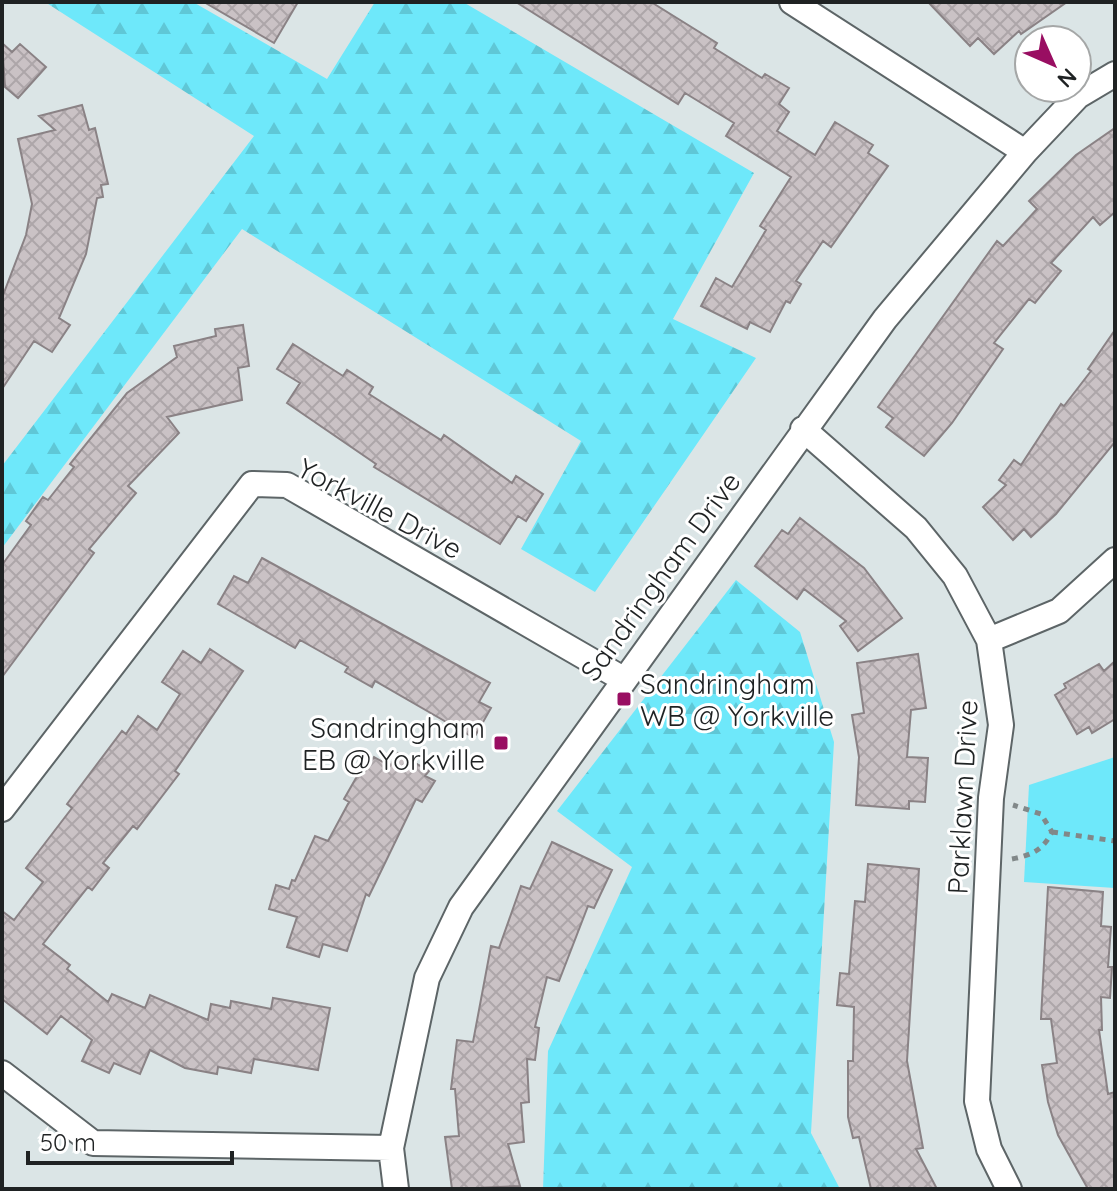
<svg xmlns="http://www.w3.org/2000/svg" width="1117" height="1191" font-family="Quicksand,sans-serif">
<defs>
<pattern id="forest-firs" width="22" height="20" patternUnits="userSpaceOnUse" patternTransform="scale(2)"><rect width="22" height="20" fill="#6ee8fa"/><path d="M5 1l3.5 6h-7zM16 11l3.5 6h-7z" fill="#5fc7d6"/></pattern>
<pattern id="building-cross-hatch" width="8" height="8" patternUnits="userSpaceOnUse" patternTransform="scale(2)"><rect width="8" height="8" fill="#cac2c5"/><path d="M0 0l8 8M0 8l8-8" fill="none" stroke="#ada6a9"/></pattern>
</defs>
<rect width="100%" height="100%" fill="#dbe5e6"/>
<path fill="url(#forest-firs)" d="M45,2h148l134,77 48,-77h88l291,171 -81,146 83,39 -161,234 -74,-43 60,-108 -339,-212 -240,319v-82l252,-330z
M736,580l64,52 34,110 -23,391 29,56h-297l5,-138 84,-184 -75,-56z"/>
<path fill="#6ee8fa" d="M1115,757v131l-91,-6 5,-97z"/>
<path fill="url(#building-cross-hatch)" stroke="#8a8285" stroke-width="2" d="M204,2h94l-24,41z
M516,2h135l66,41 -3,5 48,30 3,-4 24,14 -10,16 10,8 -12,19 38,24 20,-33 38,23 -5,8 20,13 -57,81 -8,-6 -27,40 5,3 -11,19 -4,-2 -16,31 -20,-10 -3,7 -46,-23 15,-28 16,9 34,-57 -6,-4 31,-49 -65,-41 8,-13 -49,-30 -7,11z
M928,2h139l-46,32 -2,-3 -25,23 -16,-16 -8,8z
M2,43l10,9 8,-8 26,23 -28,31 -13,-11z
M82,105l7,25 6,-2 13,56 -7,1 2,12 -6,1 -11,56 -27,64 11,7 -18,27 -18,-11 -32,48v-91l24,-63 6,-31 -14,-65 37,-9 -16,-14z
M1115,128v84l-15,13 -7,-8 -42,46 10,8 -26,32 -6,-4 -35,44 9,6 -51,74 -28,33 -38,-29 7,-9 -15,-11 119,-166 6,5 34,-37 -8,-8 47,-46z
M243,325l6,41 -11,2 4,32 -75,17 12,16 -51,53 8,7 -47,56 5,4 -92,124v-112l29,-40 -5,-4 17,-24 5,3 26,-33 -4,-3 57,-71 50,-36 -3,-11 42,-10 -1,-7z
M1115,330v112l-59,72 -25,23 -7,-8 -11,11 -30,-33 23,-22 -7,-5 15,-20 7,5 40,-61 3,2 27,-35 -3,-2z
M293,344l50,32 4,-6 26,17 -4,7 72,46 3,-5 68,48 4,-7 27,18 -17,27 -8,-5 -18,28 -126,-77 2,-3 -89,-61 13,-20 -23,-14z
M800,518l64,50 38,50 -44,33 -18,-25 6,-5 -42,-32 -7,10 -42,-33 27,-36 6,4z
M262,558l228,125 -11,19 12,6 -17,30 -99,-57 -3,6 -27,-15 3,-5 -48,-27 -5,8 -77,-44 16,-28 14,7z
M210,649l33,22 -68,100 4,3 -42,55 -4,-3 -30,37 6,5 -17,22 -4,-3 -45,57 27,21 -3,4 41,33 4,-8 33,14 5,-13 58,25 3,-16 19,4 1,-7 40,8 2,-11 57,10 -12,62 -64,-11 -3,14 -33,-6 -1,7 -32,-6 -35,-18 -10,24 -26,-11 -5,10 -27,-12 10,-21 -31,-24 -14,18 -45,-35v-88l12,9 29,-38 -17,-14 46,-60 -5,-4 55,-73 4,3 12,-18 19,14 23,-36 -18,-12 21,-31 18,12z
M918,654l8,54 -15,2 -4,47 21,1 -3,44 -16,-1v8l-53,-4 3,-48 -7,-42 12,-2 -7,-50z
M1115,661v58l-23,14 -3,-6 -12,7 -22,-39 11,-7 -2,-4 35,-20 5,7z
M398,753l31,18 -4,5 10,5 -13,21 -6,-3 -47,97 -3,-2 -19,57 -24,-7 -4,13 -32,-10 10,-30 -28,-8 7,-24 13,4 3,-9 3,1 20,-45 13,5 21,-39 -5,-3 16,-28 4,2 10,-16 16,9z
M552,842l60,28 -18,38 -6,-2 -29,75 -12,-4 -12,50 4,1 -4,32 -8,-1 2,43 -8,1 3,39 -16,2 12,42 -68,3 -7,-52 14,-1 -4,-47h-4l6,-49 16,2 18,-96 8,2 22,-62 9,3z
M868,864l51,5 -12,192 16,87 -7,1 21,40h-66l-12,-52 -6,1 -5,-21v-56h5l1,-54 -17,-2 3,-32 9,1 6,-73 10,1z
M1048,887l55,5 -2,34 10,1 -3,40h4l-2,31 -9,-1 1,33h-3l9,64 7,-2v97h-27l-30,-54 -10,-33 -6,-37 15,-2 -6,-44h-10z"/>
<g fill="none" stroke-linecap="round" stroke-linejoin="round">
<defs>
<path id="street" d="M792,2l233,150
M803,429l113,99 39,48 34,64 12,85 -10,73 -14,303 12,48 20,40
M989,640l70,-29 56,-51
M2,809l250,-325 35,1 336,194
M2,1073l91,70 298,5
M396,1189l-5,-41 36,-170 34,-71 424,-588 140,-167 53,-56 37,-22"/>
</defs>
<use href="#street" stroke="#5d6567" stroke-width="28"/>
<path stroke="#818889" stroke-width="5" stroke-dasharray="6 6" stroke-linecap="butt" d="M1052,832l63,9
M1012,859c20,-4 31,-9 40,-27l-11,-18 -28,-9"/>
<use href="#street" stroke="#fff" stroke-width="24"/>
</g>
<g fill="#990e62" stroke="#fff" stroke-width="3">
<rect x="616" y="691" width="16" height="16" rx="4"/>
<rect x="493" y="735" width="16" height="16" rx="4"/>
</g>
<g text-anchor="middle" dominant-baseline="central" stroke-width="6" stroke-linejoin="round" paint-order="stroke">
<g font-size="28" fill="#1f2223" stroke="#fff">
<text transform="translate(380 508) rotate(28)">Yorkville Drive</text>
<text transform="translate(660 576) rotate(-54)">Sandringham Drive</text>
<text transform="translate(962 797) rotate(-87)">Parklawn Drive</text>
</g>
<g font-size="28" fill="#1f2223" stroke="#fff" text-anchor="start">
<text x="640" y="683">Sandringham<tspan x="640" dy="32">WB @ Yorkville</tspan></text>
<text x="485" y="727" text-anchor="end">Sandringham<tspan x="485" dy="32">EB @ Yorkville</tspan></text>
</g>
</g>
<rect width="1117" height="1191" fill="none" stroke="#1f2223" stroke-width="8"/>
<g transform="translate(1053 64) rotate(135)"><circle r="38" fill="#ffffff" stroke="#a5a7a7" stroke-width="2"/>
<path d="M0-6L14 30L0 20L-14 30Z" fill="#990e62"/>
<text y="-12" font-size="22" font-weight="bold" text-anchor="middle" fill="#1f2223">N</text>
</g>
<path d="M28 1151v12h204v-12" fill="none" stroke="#1f2223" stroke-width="4"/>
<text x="40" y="1151" font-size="24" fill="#1f2223" stroke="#ffffff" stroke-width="6" paint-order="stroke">50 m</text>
</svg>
